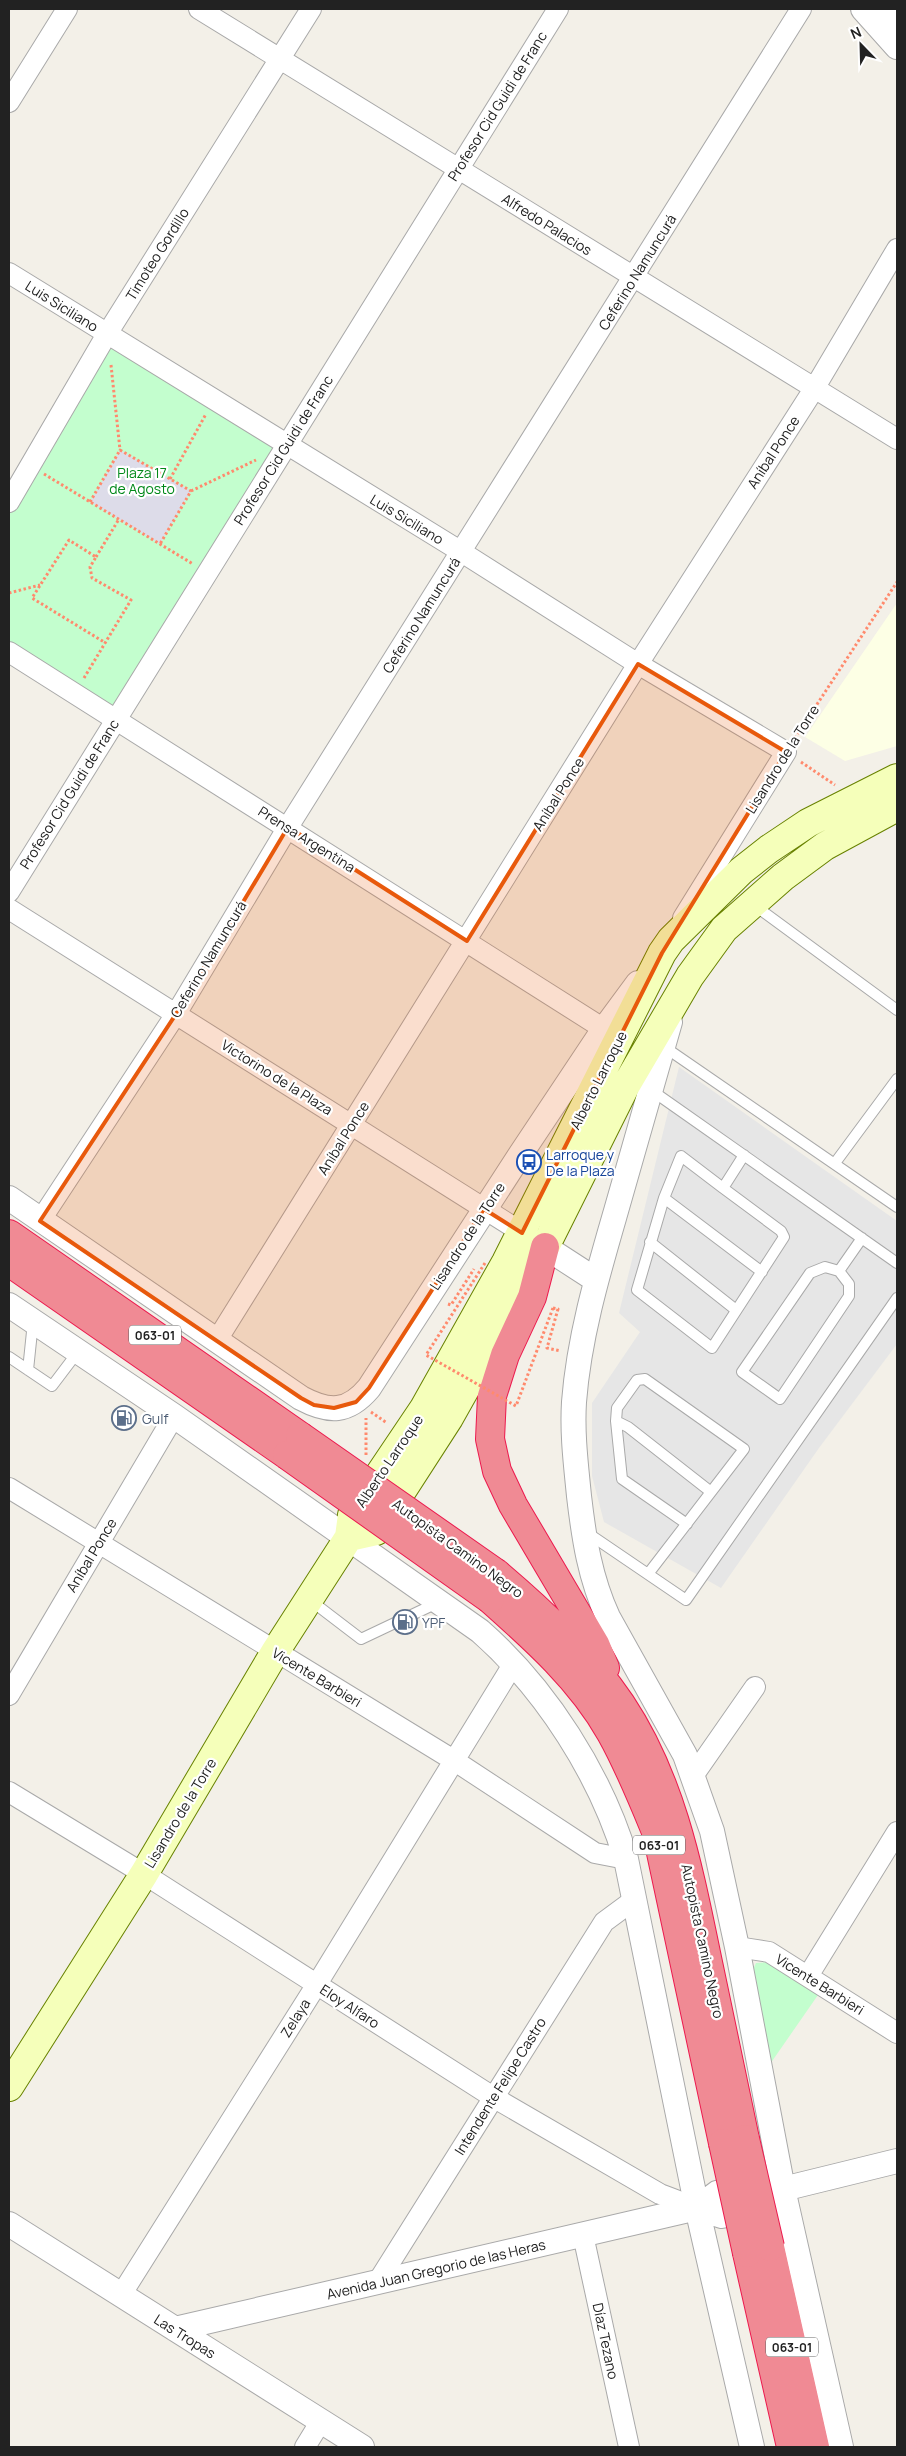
<svg xmlns="http://www.w3.org/2000/svg" width="906" height="2456" font-family="Manrope,sans-serif">
<rect width="100%" height="100%" fill="#f3f0e8"/>
<path fill="#fdffe5" d="M897,603v143l-52,15 -40,-24z"/>
<path fill="#c3fece" d="M107,334l179,111 -170,274 -107,-67v-150z
M769,1962l49,33 -50,72 -18,-91 6,-13z"/>
<path fill="#e6e6e6" d="M679,1067l218,154v123l-78,104 -98,140 -117,-66 -12,-46v-73l48,-71 -21,-19z"/>
<path fill="#dddce9" d="M120,450l71,41 -31,53 -70,-42z"/>
<g fill="none" stroke-linecap="round" stroke-linejoin="round">
<defs>
<path id="service" d="M754,905l143,105
M663,1046l234,161
M651,1090l246,173
M835,1163l62,-84
M723,1188l58,43 3,6 -72,111 -75,-58 27,-92 17,-42 42,32 21,-33
M664,1198l98,74
M650,1242l86,68
M839,1271l10,13v12l-69,103 -38,-27 68,-99 15,-6 14,4 23,-33
M9,1357l43,29 25,-33
M28,1370l5,-48
M616,1421l6,58 65,45
M586,1532l100,68 211,-302
M648,1574l96,-125 -99,-70 -8,1 -20,28 -1,13 12,6 83,65
M310,1600l51,39 76,-36"/>
<path id="minor" d="M199,9l698,430
M9,102l58,-93
M9,273l451,278 178,113 148,88 -103,166
M9,502l98,-168 204,-325
M9,652l595,377
M9,892l549,-883
M9,909l536,338
M40,1221l136,-207 112,-187 513,-818
M217,1340l421,-676 176,-275 83,-140
M9,1488l446,273 140,92 31,6
M9,1695l165,-279
M693,1776l62,-89
M9,1792l135,82 349,223 167,97 37,14
M737,1947l32,5 128,81
M808,1976l89,-144
M583,2235l46,212
M377,2283l227,-361 23,-17 8,-3
M121,2295l196,-311 197,-321
M305,2447l16,-26"/>
<path id="tertiary" d="M863,9l34,38
M889,9l8,9
M670,1022c-18,63 -36,126 -54,189 -18,62 -37,126 -42,191 -2,32 2,63 5,94 5,43 11,82 29,121l77,138 27,76 25,116 46,242 58,258
M9,1198l292,200c28,15 47,15 68,-10l151,-233 84,-126 34,-46
M545,1247l51,33
M9,1305l165,111 306,215c66,58 121,144 146,228l71,349 55,239
M697,2208l25,8 34,-9
M9,2224l353,223
M175,2329l522,-121 20,-15 45,-11 21,7 114,-28"/>
<path id="secondary" d="M349,1537l27,-6 73,-113 96,-171 80,-160 65,-111 34,-47 59,-52 42,-31 72,-39
M9,2087l135,-213 131,-222 74,-115 3,-22 72,-107 82,-146 156,-309 9,-13 70,-69 28,-22 39,-26 89,-45"/>
<path id="motorway" d="M9,1234l291,202
M545,1247l-13,50 -27,58 -13,41 -2,43 7,32 16,34 82,139 10,24
M9,1262l278,193
M496,1573c46,39 91,81 125,131 50,75 67,162 85,249 13,62 26,124 39,186
M490,1599c45,40 91,81 121,134 18,32 32,67 46,101l66,309
M770,2247l45,200
M747,2253l44,194"/>
</defs>
<use href="#service" stroke="#a9a9a9" stroke-width="12"/>
<use href="#minor" stroke="#a9a9a9" stroke-width="22"/>
<use href="#tertiary" stroke="#a9a9a9" stroke-width="26"/>
<use href="#secondary" stroke="#688200" stroke-width="30"/>
<use href="#motorway" stroke="#ec1a4e" stroke-width="30"/>
<path stroke="#ff8a6d" stroke-width="3" stroke-dasharray="2.5 2.5" stroke-linecap="butt" d="M111,365l9,85
M44,474l149,90
M170,479l36,-65
M191,491l65,-31
M90,502l30,-52 71,41 -31,53
M96,557l23,-38
M9,593l31,-8
M84,678l47,-78 -39,-22 -2,-11 6,-10 -27,-17 -37,58 72,44
M795,738l102,-156
M801,762l34,23
M448,1304l3,1 23,-36
M553,1308l5,1 -11,39 14,3
M371,1412l16,11
M366,1455v-37"/>
<use href="#service" stroke="#fff" stroke-width="10"/>
<use href="#minor" stroke="#fff" stroke-width="20"/>
<use href="#tertiary" stroke="#fff" stroke-width="24"/>
<use href="#secondary" stroke="#f5ffba" stroke-width="28"/>
<use href="#motorway" stroke="#f08a94" stroke-width="28"/>
<defs>
<path id="motorway-bridge" d="M300,1436l196,137
M287,1455l203,144
M745,2139l25,108
M723,2143l24,110"/>
</defs>
<use href="#motorway-bridge" stroke="#ec1a4e" stroke-width="30" stroke-linecap="butt"/>
<path stroke="#ff8a6d" stroke-width="3" stroke-dasharray="2.5 2.5" stroke-linecap="butt" d="M485,1263l-59,92 90,51 37,-98"/>
<use href="#motorway-bridge" stroke="#f08a94" stroke-width="28"/>
</g>
<path fill="#e8590c" fill-opacity="0.2" stroke="#e8590c" stroke-width="4" stroke-linejoin="round" d="M638,664l148,88 -124,201 -140,280 -38,-24 -115,179 -13,14 -22,6 -20,-3 -13,-7 -261,-177 136,-207 112,-187 179,114z"/>
<defs>
<symbol id="bus-ring" viewBox="-11 -11 22 22"><circle r="9.5" fill="#fff" stroke="#1a4fb4" stroke-width="1.5"/><path d="M-5-6H5V4H4V6H2V4H-2V6H-4V4H-5ZM-3.5-4V0h7V-4ZM-3.5 1.2v1.5H-2V1.2ZM2 1.2v1.5H3.5V1.2Z" fill="#1a4fb4"/></symbol>
<symbol id="fuel-ring" viewBox="-11 -11 22 22"><circle r="9.5" fill="#fff" stroke="#5c6f8a" stroke-width="1.5"/><path d="M-5.5-6h7V0h2V4h1.3V-2.5L3-4.5l.8-.8L6-3V5H2.5V1h-1V6h-7ZM-4.2-4.7v3.2H.2V-4.7Z" fill="#5c6f8a"/></symbol>
</defs>
<g fill-rule="evenodd">
<use href="#bus-ring" x="515" y="1148" width="28" height="28"/>
<use href="#fuel-ring" x="110" y="1404" width="28" height="28"/>
<use href="#fuel-ring" x="391" y="1608" width="28" height="28"/>
</g>
<g text-anchor="middle" dominant-baseline="central" stroke-width="4.5" stroke-linejoin="round" paint-order="stroke">
<g fill="#fff" stroke="#646464" stroke-width="1">
<rect x="129" y="1325.5" width="52" height="19" rx="4"/>
<rect x="633" y="1835.5" width="52" height="19" rx="4"/>
<rect x="766" y="2337.5" width="52" height="19" rx="4"/>
</g>
<g font-size="12" font-weight="bold" fill="#222">
<text x="155" y="1335">063-01</text>
<text x="659" y="1845">063-01</text>
<text x="792" y="2347">063-01</text>
</g>
<g font-size="14" fill="#222" stroke="#fff">
<text transform="translate(497 106) rotate(-58)">Profesor Cid Guidi de Franc</text>
<text transform="translate(547 224) rotate(32)">Alfredo Palacios</text>
<text transform="translate(157 254) rotate(-58)">Timoteo Gordillo</text>
<text transform="translate(637 272) rotate(-58)">Ceferino Namuncurá</text>
<text transform="translate(62 306) rotate(32)">Luis Siciliano</text>
<text transform="translate(283 450) rotate(-58)">Profesor Cid Guidi de Franc</text>
<text transform="translate(773 452) rotate(-57)">Aníbal Ponce</text>
<text transform="translate(407 519) rotate(31)">Luis Siciliano</text>
<text transform="translate(421 615) rotate(-58)">Ceferino Namuncurá</text>
<text transform="translate(782 759) rotate(-58)">Lisandro de la Torre</text>
<text transform="translate(69 794) rotate(-58)">Profesor Cid Guidi de Franc</text>
<text transform="translate(558 794) rotate(-58)">Aníbal Ponce</text>
<text transform="translate(307 839) rotate(32)">Prensa Argentina</text>
<text transform="translate(208 959) rotate(-59)">Ceferino Namuncurá</text>
<text transform="translate(277 1077) rotate(32)">Victorino de la Plaza</text>
<text transform="translate(598 1080) rotate(-63)">Alberto Larroque</text>
<text transform="translate(343 1138) rotate(-58)">Aníbal Ponce</text>
<text transform="translate(467 1236) rotate(-57)">Lisandro de la Torre</text>
<text transform="translate(389 1461) rotate(-56)">Alberto Larroque</text>
<text transform="translate(458 1548) rotate(36)">Autopista Camino Negro</text>
<text transform="translate(91 1555) rotate(-59)">Aníbal Ponce</text>
<text transform="translate(317 1677) rotate(31)">Vicente Barbieri</text>
<text transform="translate(180 1813) rotate(-59)">Lisandro de la Torre</text>
<text transform="translate(703 1941) rotate(78)">Autopista Camino Negro</text>
<text transform="translate(820 1984) rotate(32)">Vicente Barbieri</text>
<text transform="translate(350 2006) rotate(33)">Eloy Alfaro</text>
<text transform="translate(295 2018) rotate(-58)">Zelaya</text>
<text transform="translate(500 2086) rotate(-58)">Intendente Felipe Castro</text>
<text transform="translate(436 2269) rotate(-13)">Avenida Juan Gregorio de las Heras</text>
<text transform="translate(185 2336) rotate(32)">Las Tropas</text>
<text transform="translate(606 2341) rotate(78)">Díaz Tezano</text>
</g>
<g font-size="14" fill="#02891a" stroke="#fff">
<text x="142" y="472">Plaza 17<tspan x="142" dy="16">de Agosto</tspan></text>
</g>
<g font-size="14" fill="#164399" stroke="#fff" text-anchor="start">
<text x="546" y="1154">Larroque y<tspan x="546" dy="16">De la Plaza</tspan></text>
</g>
<g font-size="14" fill="#4e5e75" stroke="#fff" text-anchor="start">
<text x="142" y="1418">Gulf</text>
<text x="422" y="1622">YPF</text>
</g>
</g>
<rect width="906" height="2456" fill="none" stroke="#222222" stroke-width="20"/>
<g transform="translate(861 45) rotate(337)" stroke="#ffffff" stroke-width="4" paint-order="stroke">
<path d="M0-4L9 19L0 12L-9 19Z" fill="#222222"/>
<text y="-8" font-size="14" font-weight="bold" text-anchor="middle" fill="#222222">N</text>
</g>
</svg>
